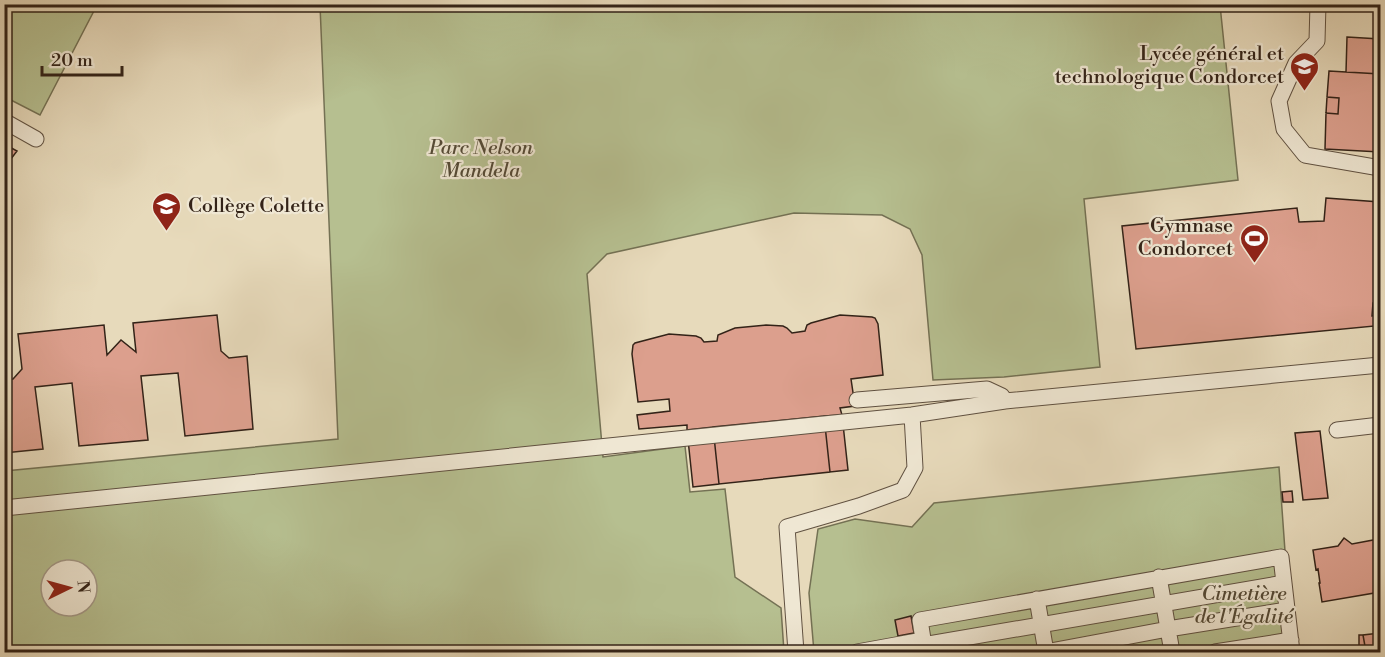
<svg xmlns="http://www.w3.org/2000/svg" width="1385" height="657" font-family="'Libre Bodoni',serif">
<rect width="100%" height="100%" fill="#e7dabb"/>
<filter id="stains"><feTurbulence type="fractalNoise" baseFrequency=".00333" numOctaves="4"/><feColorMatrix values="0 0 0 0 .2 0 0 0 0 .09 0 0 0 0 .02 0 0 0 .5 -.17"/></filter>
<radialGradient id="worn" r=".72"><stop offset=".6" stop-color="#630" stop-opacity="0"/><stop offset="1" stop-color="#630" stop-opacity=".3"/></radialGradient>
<path fill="#b6bf90" stroke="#747154" stroke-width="1.5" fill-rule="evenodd" d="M4,5h93l-57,110 -35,-18z
M320,5h900l18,175 -154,19 16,168 -96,10 -71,3 -11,-125 -12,-26 -28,-14 -88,-2 -187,41 -20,20 16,183 82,-11 5,46 35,-3 10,88 46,31 3,44h-779v-181l333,-32zM51,570h36v36h-36z
M1279,467l6,84 13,101h-484l-5,-59 9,-64 37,-10 57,8 22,-24z"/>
<path fill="#dc9f8d" stroke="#332318" stroke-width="1.5" d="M1347,37l33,2v35l-34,-2z
M1329,71l51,3v78l-55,-3 1,-36 12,1 1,-16 -12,-1z
M1327,97l12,1 -1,16 -12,-1z
M4,144l13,7 -13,17z
M1326,198l54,4v101h-7l-1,13 8,-1v14h-6v-3l-238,23 -14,-123 175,-18 2,14 25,-1z
M217,315l4,36 8,7 18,-2 6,73 -68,7 -7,-63 -37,3 7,64 -69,6 -7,-63 -37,4 8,62 -39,4v-73l9,-1 9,-10 -4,-35 86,-9 3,30 14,-15 15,12 -3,-29z
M840,315l32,2 3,1 3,6 5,51 -32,4 4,27 -15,2 2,7 -155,15v-5l-48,4 -2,-14 33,-4 -1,-12 -31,3 -6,-48 1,-9 2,-2 34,-9 27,2 5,2 3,4 13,-1 1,-6 17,-7 31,-3 17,1 4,2 5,5 13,-2 2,-6 4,-2z
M842,415l6,55 -18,2 -6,-56z
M824,416l6,56 -111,12 -6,-57z
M713,427l6,57 -26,3 -6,-57z
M1320,431l8,67 -25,2 -8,-67z
M1292,491l1,11h-10l-1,-10z
M1380,532v60l-58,10 -3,-19h1l-2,-14 -2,1 -3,-20 25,-4 6,-8 8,6 21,-4z
M911,616l3,17 -16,3 -3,-16z
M1380,633v19h-14l-3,-17z
M1359,635h4l3,17h-7z"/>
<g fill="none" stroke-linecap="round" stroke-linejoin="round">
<defs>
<path id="service" d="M1318,4l-1,37 -21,22 -17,38 5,28 21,26 75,13
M4,121l32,18
M857,400l130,-11 15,7 3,5
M1337,430l43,-5
M4,508l908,-93 93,-14 375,-36
M1159,577l13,75
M1037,599l9,53
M923,645l361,-62
M796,652l-9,-125 72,-21 44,-16 12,-22 -3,-53
M857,652l66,-12
M925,652l-5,-32 361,-63 11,95
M1045,652l123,-23 119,-19
M1215,652l76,-12"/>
</defs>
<use href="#service" stroke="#605141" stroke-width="17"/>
<use href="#service" stroke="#efe7d3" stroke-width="15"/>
</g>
<defs>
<symbol id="school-pin" viewBox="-11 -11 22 30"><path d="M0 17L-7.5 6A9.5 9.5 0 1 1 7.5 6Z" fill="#8f2418" stroke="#efe7d3"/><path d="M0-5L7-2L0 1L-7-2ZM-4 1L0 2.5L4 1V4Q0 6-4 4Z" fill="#fff"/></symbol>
<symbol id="stadium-pin" viewBox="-11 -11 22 30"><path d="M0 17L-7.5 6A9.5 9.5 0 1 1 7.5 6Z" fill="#8f2418" stroke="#efe7d3"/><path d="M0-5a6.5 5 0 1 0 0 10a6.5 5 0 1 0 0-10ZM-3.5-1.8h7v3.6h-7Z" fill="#fff"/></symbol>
</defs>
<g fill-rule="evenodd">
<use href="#school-pin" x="1288" y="50" width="33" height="45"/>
<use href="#school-pin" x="150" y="190" width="33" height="45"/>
<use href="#stadium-pin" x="1238" y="222" width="33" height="45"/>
</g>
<g text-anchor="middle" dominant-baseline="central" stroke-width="4.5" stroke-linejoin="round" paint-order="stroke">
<g font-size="20" fill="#332318" stroke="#efe7d3" text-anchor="end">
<text x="1284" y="54">Lycée général et<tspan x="1284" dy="23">technologique Condorcet</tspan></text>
<text x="188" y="206" text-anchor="start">Collège Colette</text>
<text x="1233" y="226">Gymnase<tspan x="1233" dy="23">Condorcet</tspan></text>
</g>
<g font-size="20" font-style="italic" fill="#544a36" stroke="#efe7d3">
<text x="481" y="148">Parc Nelson<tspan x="481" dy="23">Mandela</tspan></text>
<text x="1244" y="594">Cimetière<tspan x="1244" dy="23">de l'Égalité</tspan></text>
</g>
</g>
<rect width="1385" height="657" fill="none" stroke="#e7dabb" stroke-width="24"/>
<rect x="6" y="6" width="1373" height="645" fill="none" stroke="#332318" stroke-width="3"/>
<rect x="12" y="12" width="1361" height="633" fill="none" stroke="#332318" stroke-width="1.5"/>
<g transform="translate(69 588) rotate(85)"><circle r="28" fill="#efe7d3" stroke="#a49988" stroke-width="1.5"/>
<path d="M0-4.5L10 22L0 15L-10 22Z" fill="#8f2418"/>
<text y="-9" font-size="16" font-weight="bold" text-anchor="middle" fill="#332318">N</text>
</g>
<path d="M42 66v9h80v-9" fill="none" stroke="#332318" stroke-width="3"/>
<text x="51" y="66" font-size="18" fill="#332318" stroke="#efe7d3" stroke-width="4.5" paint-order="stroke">20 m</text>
<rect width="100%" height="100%" filter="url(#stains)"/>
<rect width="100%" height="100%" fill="url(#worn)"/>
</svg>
